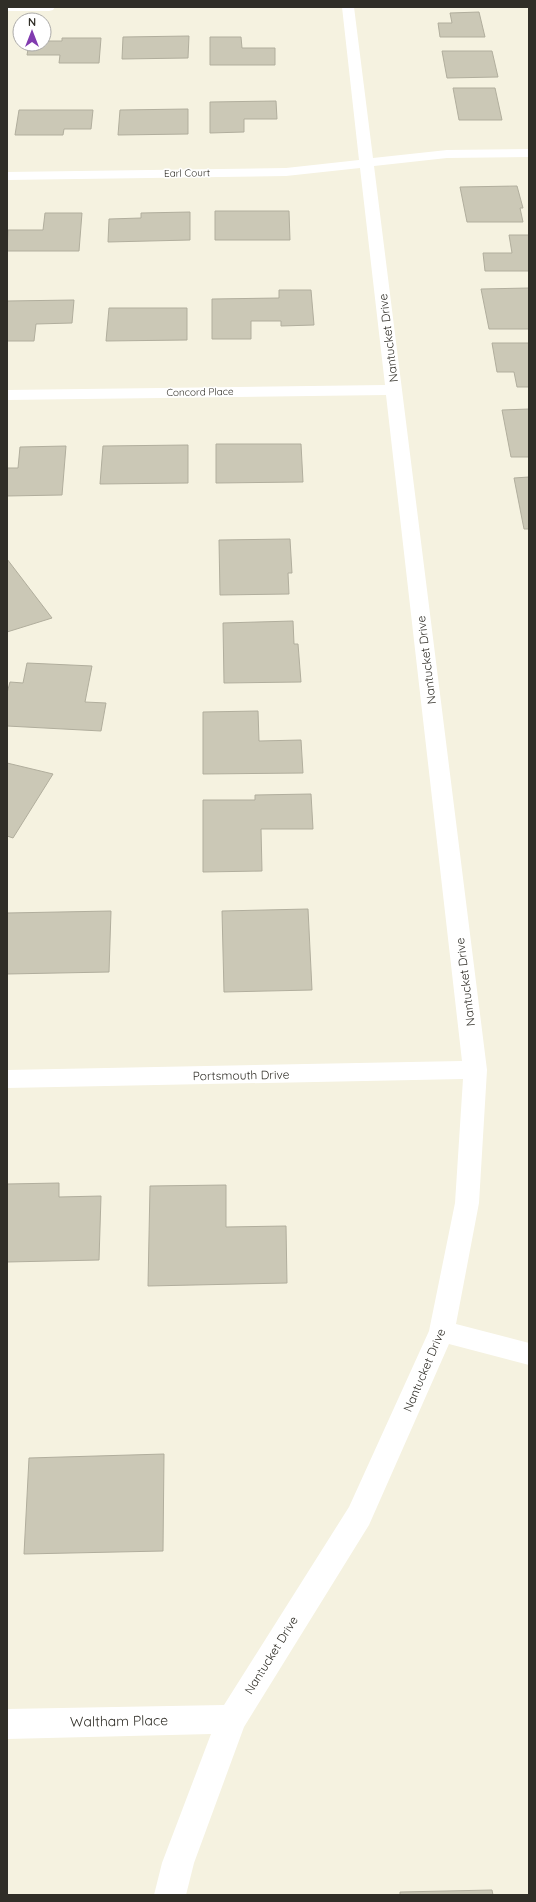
<svg xmlns="http://www.w3.org/2000/svg" width="536" height="1902" font-family="Quicksand,sans-serif">
<rect width="100%" height="100%" fill="#f5f2e0"/>
<path fill="#cbc8b6" stroke="#b1ae9d" d="M479,12l6,25h-45l-2,-14h14l-2,-10z
M189,36l-1,22 -66,1 1,-22z
M210,37h31l1,11h33v17h-65z
M62,38h39l-2,25h-40l1,-8h-33l2,-11h15v-3h18z
M442,51h50l6,26 -51,1z
M453,88h42l7,32h-43z
M276,101l1,18h-33v13l-34,1v-31z
M188,109v25l-70,1 2,-25z
M19,110h74l-2,19h-27l-1,6h-48z
M517,186l6,22h-3l3,14h-56l-7,-35z
M215,211h74l1,29h-75z
M190,212v28l-82,2 1,-23 32,-1v-5z
M45,213h37l-3,38h-72l1,-21h35z
M509,235h20v36h-44l-2,-18h29z
M529,288v41h-40l-8,-40z
M279,290h32l3,35 -33,1v-5h-30v18h-39v-40l67,-1z
M74,300l-2,23 -36,1 -2,17h-27v-40z
M109,308h78v32l-81,1z
M492,343h37v44h-12l-3,-15h-17z
M529,409v48h-18l-9,-47z
M216,444h85l2,38 -87,1z
M188,445v38l-88,1 3,-38z
M66,446l-4,49 -55,1v-28h11l2,-21z
M529,477v52h-5l-10,-51z
M290,539l2,34h-4l1,21 -69,1 -1,-55z
M7,559l45,59 -45,14z
M293,621l1,23h4l3,38 -77,1 -1,-60z
M27,663l65,3 -7,36 21,1 -5,28 -94,-5v-33l3,-11 13,1z
M258,711l1,30 42,-1 2,33 -100,1v-62z
M7,763l46,11 -40,64 -6,-2z
M311,794l2,35h-52l1,42 -59,1v-72h52v-5z
M308,909l4,81 -88,2 -2,-81z
M111,911l-2,61 -102,2v-61z
M59,1183v14l42,-1 -2,64 -92,2v-78z
M226,1185v42l60,-1 1,57 -139,3 2,-100z
M164,1454l-1,97 -139,3 5,-96z
M492,1890l1,5h-93v-3z"/>
<g fill="none" stroke-linecap="round" stroke-linejoin="round">
<path fill="#fff" fill-rule="evenodd" d="M7,7h48l-2,3 -4,1h-42z
M342,7h12l19,151 74,-8 82,-1v8l-82,1 -73,8 113,904 -8,133 -23,121 73,19v22l-80,-21 -80,181 -125,202 -50,136 -8,32h-32l8,-32 49,-129 -204,5v-30l217,-4 125,-198 80,-176 26,-128 8,-124 -456,9v-18l455,-9 -76,-666 -379,5v-10l378,-5 -25,-217 -74,8 -279,4v-8l279,-4 73,-8z"/>
</g>
<g text-anchor="middle" dominant-baseline="central" stroke-width="3" stroke-linejoin="round" paint-order="stroke">
<g font-size="10" fill="#302e27" stroke="#fff">
<text transform="translate(187 173) rotate(-1)">Earl Court</text>
<text transform="translate(200 392) rotate(-1)">Concord Place</text>
</g>
<g font-size="12" fill="#302e27" stroke="#fff">
<text transform="translate(388 338) rotate(-97)">Nantucket Drive</text>
<text transform="translate(426 660) rotate(-97)">Nantucket Drive</text>
<text transform="translate(465 982) rotate(-97)">Nantucket Drive</text>
<text transform="translate(241 1075) rotate(-1)">Portsmouth Drive</text>
<text transform="translate(424 1370) rotate(-67)">Nantucket Drive</text>
<text transform="translate(271 1655) rotate(-58)">Nantucket Drive</text>
</g>
<g font-size="14" fill="#302e27" stroke="#fff">
<text transform="translate(119 1721) rotate(-1)">Waltham Place</text>
</g>
</g>
<rect width="536" height="1902" fill="none" stroke="#302e27" stroke-width="16"/>
<g transform="translate(32 32)"><circle r="19" fill="#ffffff" stroke="#acaba9"/>
<path d="M0-3L7 15L0 10L-7 15Z" fill="#813baf"/>
<text y="-6" font-size="11" font-weight="bold" text-anchor="middle" fill="#302e27">N</text>
</g>
</svg>
